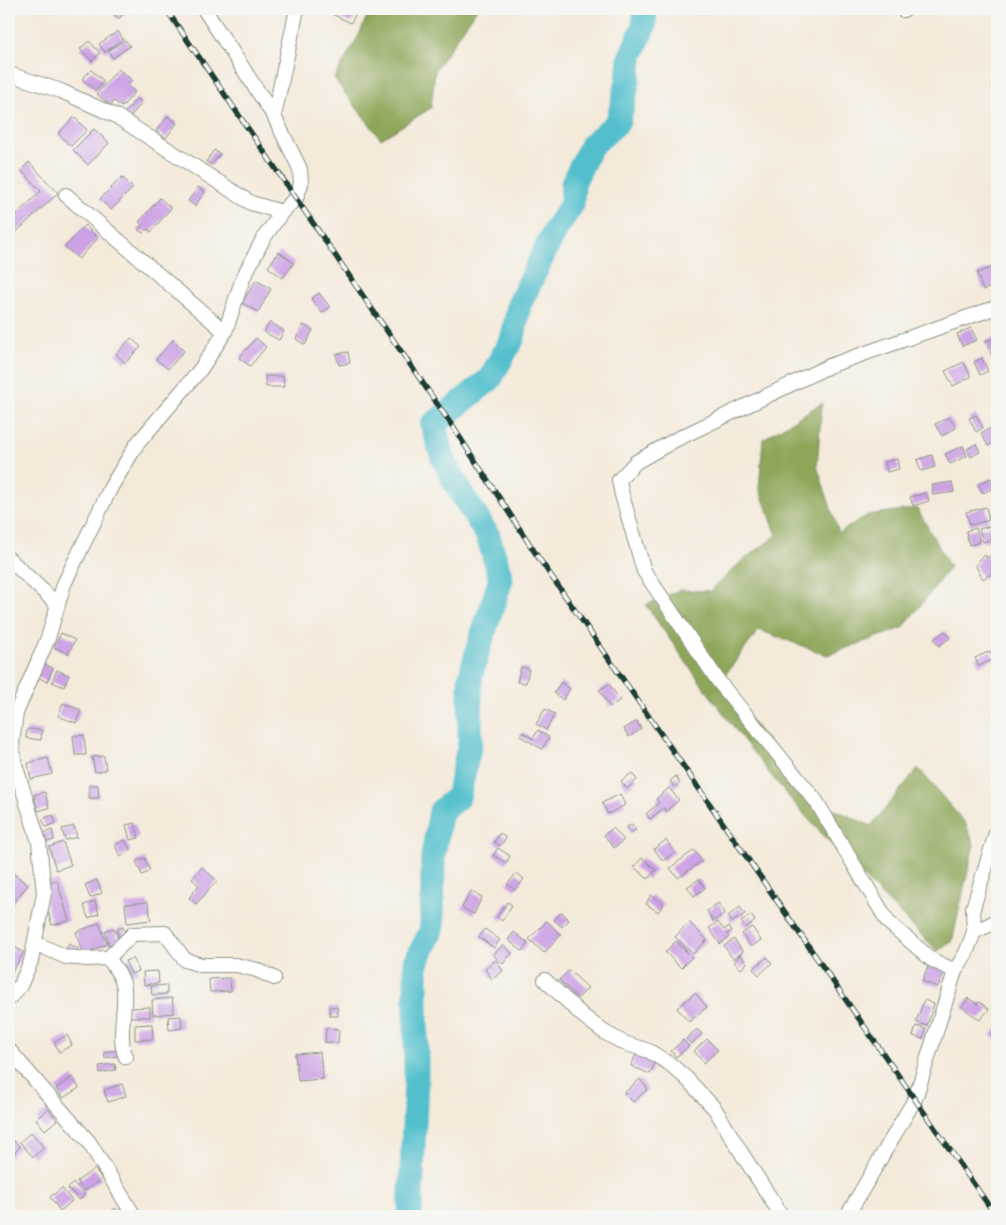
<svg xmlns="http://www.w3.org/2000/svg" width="1006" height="1225" font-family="Kalam,sans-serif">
<rect width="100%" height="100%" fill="#f6f6f2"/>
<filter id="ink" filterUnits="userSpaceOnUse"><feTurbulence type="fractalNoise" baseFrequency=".02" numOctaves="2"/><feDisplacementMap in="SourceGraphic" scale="10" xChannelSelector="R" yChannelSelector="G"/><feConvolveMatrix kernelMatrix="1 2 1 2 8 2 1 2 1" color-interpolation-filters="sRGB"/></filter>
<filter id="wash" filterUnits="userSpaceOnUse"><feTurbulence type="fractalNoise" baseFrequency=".0096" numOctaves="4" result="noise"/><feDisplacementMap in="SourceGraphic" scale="20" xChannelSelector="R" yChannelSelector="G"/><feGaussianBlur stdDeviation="1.12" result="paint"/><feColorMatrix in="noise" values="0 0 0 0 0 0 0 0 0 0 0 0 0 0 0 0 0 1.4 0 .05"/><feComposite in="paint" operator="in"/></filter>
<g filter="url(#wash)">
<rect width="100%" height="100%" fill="#f4eada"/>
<path fill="#8da658" stroke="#567246" d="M370,9h107l-42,61 -4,38 -50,31 -47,-60 25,-44z
M822,403l-5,63 22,67 29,-18 49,-7 33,59 -47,61 -76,27 -68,-25 -39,52 96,119 55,25 47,-58 47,55 9,21 -22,98 -15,9c-50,-51 -102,-100 -148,-154 -51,-61 -98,-127 -143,-192l33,-15 31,1 31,-29 36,-27 -18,-47 4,-49z"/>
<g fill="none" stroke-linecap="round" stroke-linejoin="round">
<path stroke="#53bfcd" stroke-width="25" d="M410,1216l6,-135v-119l16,-33 1,-74 8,-44 17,-14 12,-54v-65l9,-32 22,-67 -13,-43 -28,-45 -17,-33 -10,-33 57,-46 23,-42 6,-32 36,-75 17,-26 1,-21 18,-37 27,-24 10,-41 2,-23 14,-32 1,-17"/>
</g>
<g id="blocks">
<path fill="#cca1e5" d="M109,9h17l1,2 -9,8z
M321,9h37l-7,14z
M118,31l5,8 -18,13 -6,-8z
M125,40l5,6 -17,12 -5,-7z
M89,41l11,12 -8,8 -12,-12z
M118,69l14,11 -5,5 8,7 -13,15 -8,-6 -4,4 -13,-11z
M91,70l13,11 -8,10 -14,-12z
M997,83v11l-5,-6z
M137,98l5,5 -13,15 -5,-4z
M168,116l9,7 -11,15 -10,-7z
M74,117l13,13 -16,16 -13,-12z
M94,129l15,14 -21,22 -15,-15z
M214,150l6,4 -8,11 -6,-3z
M29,162l29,31 -48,45 -1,-1v-25l5,5 27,-26 -20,-21z
M9,177l6,6 -6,5z
M122,177l11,11 -22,22 -11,-11z
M198,187l7,5 -10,14 -7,-5z
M160,198l11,10 -20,24 -4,-3 -4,4 -5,-3 4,-5 -3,-3z
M85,225l13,13 -19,21 -14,-12z
M279,252l15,11 -11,15 -15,-11z
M995,266l2,8v11l-14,5 -6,-17z
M256,280l15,9 -13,23 -16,-9z
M319,293l11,14 -8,6 -11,-14z
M270,322l14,9 -5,9 -15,-8z
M303,325l10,5 -8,15 -9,-6z
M971,328l6,12 -15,6 -5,-12z
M131,338l10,9 -16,16 -9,-9z
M256,338l10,9 -16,19 -11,-8z
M994,338l3,8v8l-5,2 -7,-15z
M173,340l11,11 -16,18 -12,-10z
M348,352l2,11 -11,2 -3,-11z
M982,358l6,13 -8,4 -6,-13z
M964,362l7,15 -18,9 -8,-15z
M265,376h18l1,11h-18z
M976,415l7,13 -7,4 -7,-14z
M949,417l7,11 -14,8 -7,-12z
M997,425v16l-9,5 -7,-13z
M976,444l4,8 -9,5 -4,-8z
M963,446l4,10 -17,8 -5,-10z
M932,455l3,12 -14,4 -4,-11z
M897,459l2,10 -12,3 -2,-10z
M991,478l4,9 -12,6 -5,-9z
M952,482l2,10 -21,3 -1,-10z
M926,493l3,8 -16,5 -3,-9z
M986,507l3,13 -19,5 -4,-13z
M991,526l4,12 -12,4 -4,-13z
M976,528l4,14 -11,3 -3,-14z
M993,554l4,8v8l-14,9 -8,-14 4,-3 -1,-2 7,-5 2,3z
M945,631l5,7 -11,8 -5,-7z
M61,633l14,7 -7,14 -14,-7z
M990,651l4,8 -15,7 -4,-8z
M42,663l11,5 -6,14 -11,-6z
M521,667l8,2 -3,14 -9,-1z
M57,670l12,5 -5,12 -12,-5z
M561,682l9,7 -7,11 -9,-7z
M609,684l11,16 -10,7 -11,-17z
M63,703l18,7 -5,13 -18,-7z
M545,709l10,5 -9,16 -10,-6z
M637,721l4,8 -12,8 -5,-8z
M27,729l15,1 -1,10 -15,-2z
M538,730l11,7 -7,12 -22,-13 3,-4 10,7z
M84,735l2,20h-11l-2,-19z
M104,756l2,14 -11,2 -3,-15z
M48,758l4,16 -21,5 -3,-16z
M632,773l5,7 -10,9 -6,-8z
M676,776l4,7 -6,4 -4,-6z
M89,785h9l1,13h-10z
M669,788l10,12 -13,11 -2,-3 -14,11 -4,-5 13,-11 -3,-4z
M45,792l4,16 -11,3 -4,-16z
M620,794l5,11 -17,9 -6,-11z
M53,815l3,8 -10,4 -4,-8z
M135,823l4,15 -9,2 -4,-15z
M632,824l4,6 -6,3 -3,-6z
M74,826l3,11 -12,3 -3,-11z
M613,828l11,12 -10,8 -10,-13z
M52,830l2,10 -10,3 -3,-9z
M500,833l6,5 -6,8 -6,-4z
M125,840l6,11 -11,6 -5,-12z
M666,840l9,12 -12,9 -9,-12z
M63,842l8,23 -15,5 -7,-23z
M498,848l12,8 -4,7 -13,-8z
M694,850l8,11 -24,17 -8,-10z
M145,858l5,13 -8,4 -6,-14z
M642,858l14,12 -8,9 -14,-12z
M202,867l15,14 -21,23 -7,-6 10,-13 -7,-6z
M13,873l15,12 -19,22v-30z
M517,873l7,6 -9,11 -8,-6z
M699,879l6,9 -11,8 -7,-9z
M57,880l12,41 -17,4 -7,-24 3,-19z
M97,880l5,13 -12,5 -5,-13z
M471,891l11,6 -8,17 -12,-6z
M651,895l13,9 -6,8 -12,-8z
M95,901l4,13 -11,4 -4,-13z
M148,902l3,18 -24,3 -2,-19z
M507,902l5,3 -10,16 -5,-4z
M718,903l7,10 -12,8 -6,-10z
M740,907l5,7 -13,8 -4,-6z
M562,912l7,8 -7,7 -8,-7z
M751,915l4,6 -9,7 -5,-6z
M547,921l14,14 -17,18 -15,-14z
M689,922l18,18 -14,14 -18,-17z
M718,922l6,8 5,-4 3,5 -5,3 2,3 -9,7 -11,-16z
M99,923l8,21 -23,10 -8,-22z
M123,927l4,11 -7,2 -3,-11z
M752,927l9,13 -10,7 -9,-13z
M114,928l5,13 -10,4 -4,-14z
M485,929l15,11 -6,8 -15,-11z
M514,932l14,11 -6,8 -14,-11z
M734,939l9,13 -10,7 -9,-13z
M676,941l16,16 -11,11 -16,-16z
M69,944l9,4 -3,8 -10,-4z
M503,945l9,8 -9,11 -10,-9z
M14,947l10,5 -15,25v-21z
M740,955l7,8 -6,6 -7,-7z
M767,957l5,6 -13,12 -6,-6z
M133,958l6,13 -8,3 -6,-13z
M496,960l7,11 -11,8 -7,-10z
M929,964l16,7 -7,16 -16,-6z
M569,970l19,18 -10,10 -19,-18z
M158,971l1,12 -15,2 -1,-13z
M230,978l1,13 -21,1 -1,-13z
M167,985v9l-15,1 -1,-9z
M695,993l12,14 -18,15 -12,-14z
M172,998l2,15 -21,2 -1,-15z
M968,998l9,6 2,-2 10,7 -9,11 -18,-13z
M924,1000l10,4 -7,22 -11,-4z
M150,1007v10h-20v-9z
M329,1007h8l1,9h-8z
M181,1016l1,12 -13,2 -1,-13z
M152,1024l1,15 -18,1v-15z
M916,1026l10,3 -3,10 -10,-3z
M326,1028l13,1 -1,14 -13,-1z
M697,1029l5,5 -11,10 -5,-5z
M997,1029v12l-6,-6z
M67,1035l5,10 -13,7 -5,-10z
M707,1039l11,11 -14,13 -10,-12z
M683,1040l6,6 -13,11 -5,-6z
M117,1050l1,6 -13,2 -1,-6z
M320,1052l3,27 -25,2 -3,-27z
M637,1052l19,8 -6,14 -19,-8z
M115,1064l1,6 -16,3 -1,-7z
M73,1077l6,11 -16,10 -7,-10z
M640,1079l8,10 -15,13 -9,-9z
M122,1084l4,12 -18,6 -4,-12z
M48,1109l9,11 -12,10 -9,-11z
M31,1132l13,16 -11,9 -13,-15z
M9,1136l11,11 -10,10 -1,-1z
M95,1169l7,10 -18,12 -7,-10z
M73,1183l12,11 -5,6 -12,-11z
M62,1188l10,13 -12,10 -10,-14z
M9,1208l7,8h-7z
M115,1208l8,8h-17z"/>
</g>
</g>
<g filter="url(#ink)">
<use href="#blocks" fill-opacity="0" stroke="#8a9487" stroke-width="1"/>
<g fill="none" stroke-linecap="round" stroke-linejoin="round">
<defs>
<path id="street" d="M204,9l70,107
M903,10l2,-1
M9,74l52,17 55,25 135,87 31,9
M66,195l159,137
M9,559l49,46
M974,932l23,-11
M35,943l31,14 21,2 21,-1 25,-24 32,-1 20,27 16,5h35l21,5 17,8
M108,958c7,9 16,21 16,32 2,22 -7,47 2,67
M955,971l-23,-11 -44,-38 -72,-121 -97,-119 -75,-111 -22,-76 -3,-15 17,-18 39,-22 154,-74 168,-59
M545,980l38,36 21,16 20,11 25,8 21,13 16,14 29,31 27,45 40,62
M9,998l11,-12 11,-25 13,-68 -5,-51 -25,-81 -2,-19 4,-29 32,-75 16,-54 47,-97 26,-43 63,-74 25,-38 18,-54 20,-39 19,-27 14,-14 5,-14 -1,-15 -26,-53 23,-107
M9,1050l80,92 45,74
M847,1216l68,-117 40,-128 11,-18 8,-21 -1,-24 24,-78"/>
</defs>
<use href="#street" stroke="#8a9487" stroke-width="16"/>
<use href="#street" stroke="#fff" stroke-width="14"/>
<defs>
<path id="rail" d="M166,9l287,418 85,130 458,659"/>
</defs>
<use href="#rail" stroke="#1f3d34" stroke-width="5.5"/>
<use href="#rail" stroke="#f6f6f2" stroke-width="4" stroke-dasharray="11" stroke-linecap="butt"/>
</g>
</g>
<rect width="1006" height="1225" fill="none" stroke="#f6f6f2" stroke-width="30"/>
</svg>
